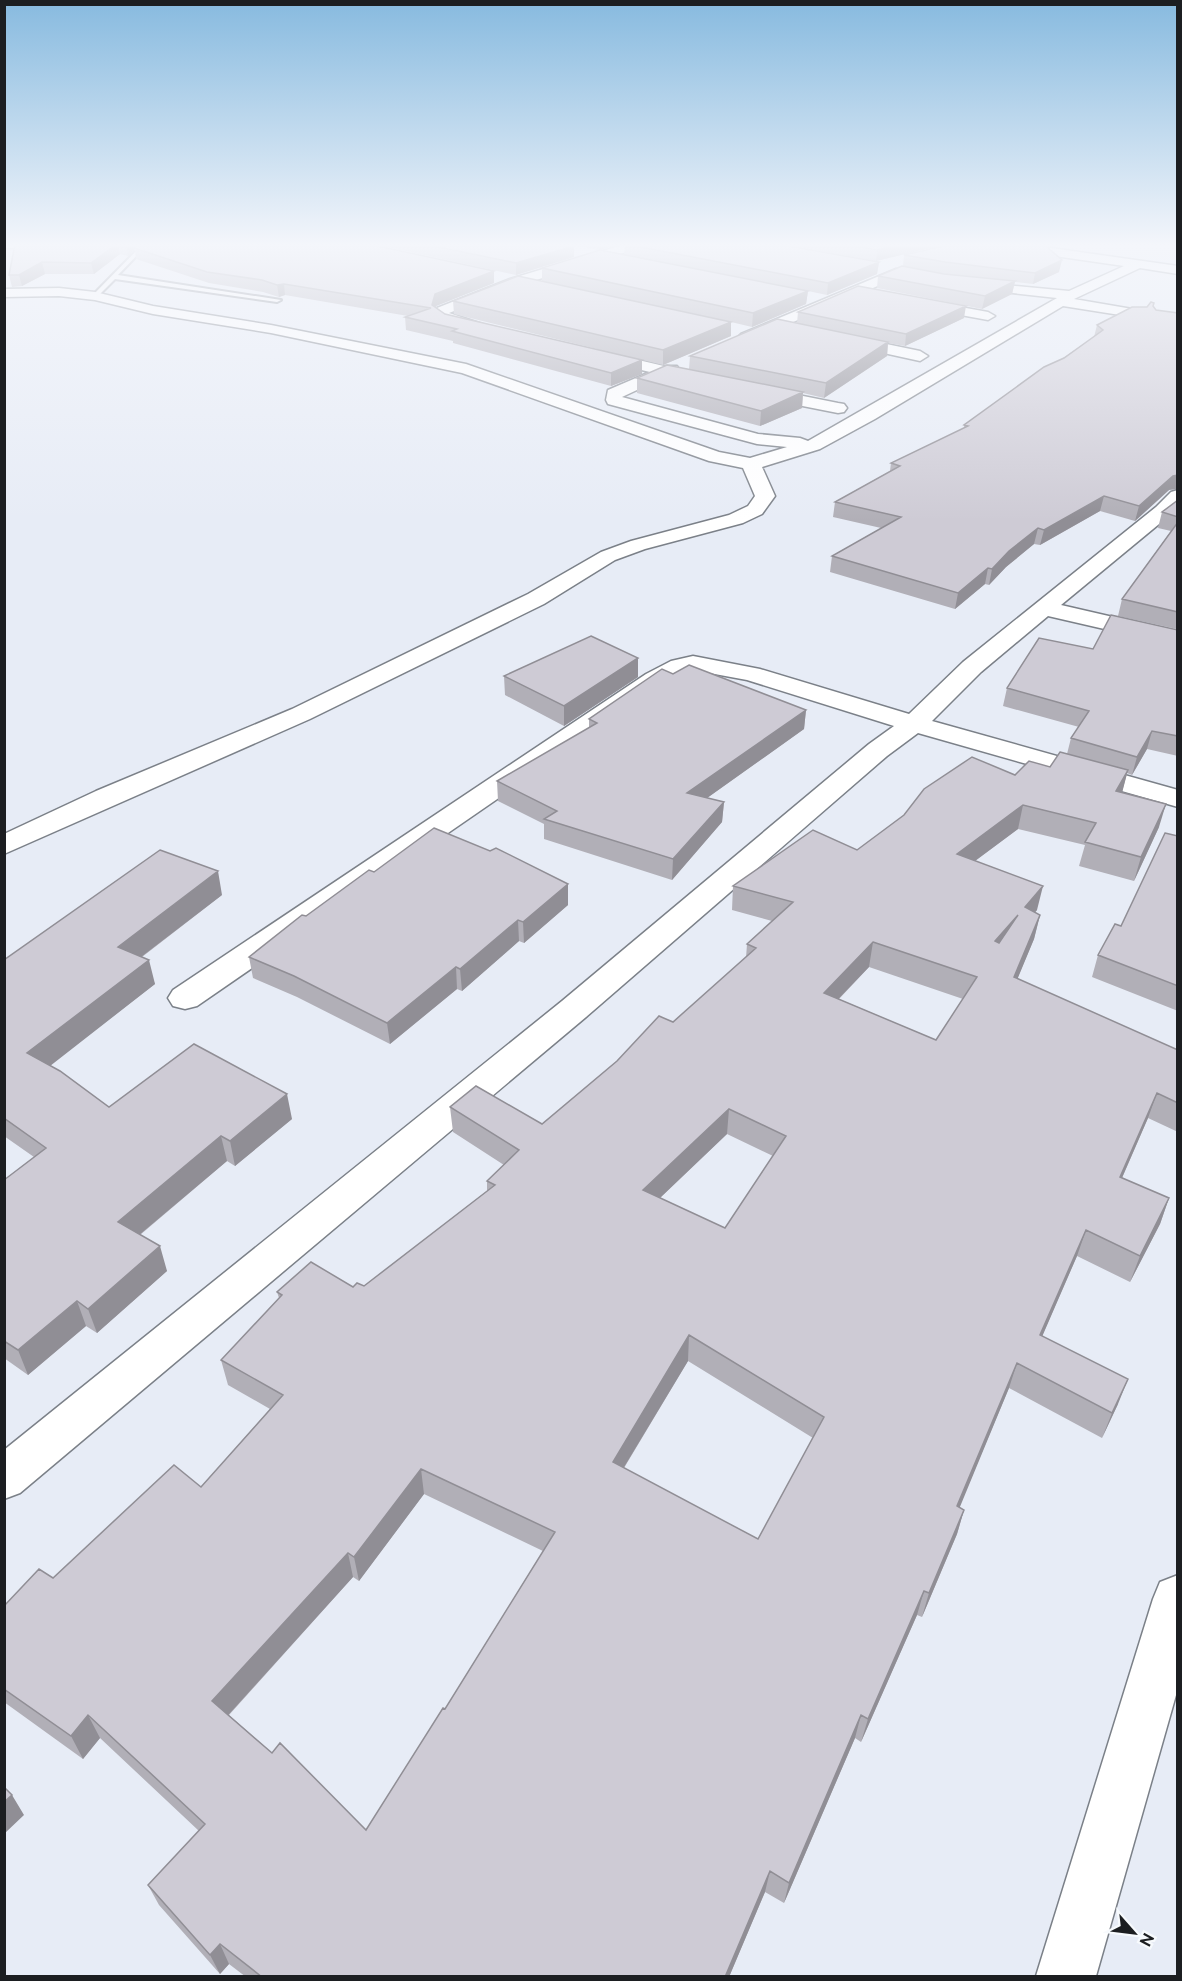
<svg xmlns="http://www.w3.org/2000/svg" width="1182" height="1981" font-family="Raleway,sans-serif">
<rect width="100%" height="100%" fill="#e7ecf6"/>
<g fill="none" stroke-linecap="round" stroke-linejoin="round">
<defs>
<path id="lane" d="M141,246l2,3 -25,26 163,25 -4,2 -162,-23 -18,18h-4v-2z"/>
<path id="street" d="M4,244h22l-6,4h-16z
M626,244h18l-2,3 -122,38 -71,28 36,12 2,3 -2,3h-10l-38,-12 -2,-3 2,-8 73,-29z
M993,244h30l155,22v8l-38,-6 -66,31 70,12 2,3 -2,3 -5,1 -76,-12 -188,113 -55,30 -58,18 13,29 -13,18 -19,9 -98,26 -30,11 -71,44 -234,115 -306,135v-20l92,-43 196,-82 236,-115 73,-42 30,-11 98,-26 19,-9 7,-10 -12,-28 -34,-7 -247,-88 -191,-40 -118,-19 -58,-14 -36,-4 -55,1v-8l55,-1 36,4 58,14 118,19 195,39 253,88 31,6 37,-11 -30,-3 -149,-40 -2,-4 2,-10 42,-18 -56,-13 -2,-3 8,-5 64,15h13l2,3 26,7 2,3 -8,5 -32,-8 -45,21 136,37 42,4 8,3 249,-143 -89,-10 -5,-1 -2,-3 2,-3 106,10 55,-25 -125,-18z
M896,269l5,1 2,3 -2,3 -150,64 -5,2 -8,-5 3,-3z
M922,300l66,12 7,4 -7,4 -71,-13 -2,-3z
M843,335l77,16 8,5 -8,5 -82,-18 -3,-3 3,-3z
M758,387l80,16 6,1 3,4 -3,4 -6,1 -86,-17 -2,-4z
M1178,490v18l-8,7 -109,90 117,27v14l-130,-30 -67,56 -49,49 246,69v17l-260,-74 -31,23 -301,261 -566,476 -16,6v-49l558,-449 307,-257 25,-18 -147,-46 -54,-10 -29,14 -467,322 -12,3 -12,-3 -5,-8 5,-8 473,-316 25,-13 22,-5 67,13 149,45 54,-52 193,-155 15,-15z
M1178,1575v113l-82,288h-60l117,-377 7,-17z"/>
</defs>
<use href="#lane" stroke="#7b8088" stroke-width="4"/>
<use href="#street" stroke="#7b8088" stroke-width="3"/>
<use href="#lane" fill="#fff" fill-rule="evenodd"/>
<use href="#street" fill="#fff" fill-rule="evenodd"/>
</g>
<path fill="#b1afb7" fill-rule="evenodd" d="M15,244h353l126,27v12l-58,23v1l9,7 197,46v14l-31,12 -158,-43v-2l-47,-11 -1,-13 3,-1 -123,-21 -6,2 -16,-5 -54,-9 -73,-24 -1,-9 -7,6 -8,-2 -26,20h-49l-23,12 -10,1 -3,-12z
M374,244h187l13,13 -58,18z
M567,244h52l-20,6z
M625,244l254,18 -2,12 -50,21 -19,-4 -2,13 -54,23 -21,-5v14l-68,29 -209,-51 -1,-13 89,-20v-13l82,-13z
M782,244h165l-71,17z
M904,255l155,17 -26,12 -18,-2 -3,12 -30,15 -105,-21 1,-12 25,-10z
M1153,306l3,4 13,180 -34,31 -35,-10 -60,34 -6,-1 -28,23 -17,18 -4,-1 -30,25 -125,-37 2,-16 49,-28 -48,-11 2,-15 55,-31 1,-8 73,-35v-3l130,-88 3,-12 50,-18z
M798,312l166,6 -59,28 -17,-3 -1,13 -63,42 -21,-5 -1,15 -42,18 -123,-33v-15l52,-9 1,-13 107,-33z
M1178,500v256l-31,-7 -15,26 -5,-2 -5,19 37,35 -25,54 -55,-15 6,-21 -67,-16 -43,32 62,49 -2,2 5,3 -6,24 -17,40 161,71v82l-30,-14 -26,60 47,20 -9,26 -30,58 -53,-26 -35,80 76,68 -16,34 -93,-50 -50,119 5,3 -7,24 -35,83 -5,-2 -56,127 -6,-4 -71,165 -19,-11 -36,85h-483l-17,-13 -9,10 -61,-69 -11,-20 51,-54 -99,-93 -17,21 -79,-57v-96l49,-28 148,-91 69,-78 -42,-24 -7,-25 58,-62 -2,-6 87,-6 123,-95v-10l17,-16 -51,-33 -3,-25 92,17 131,-102 73,-64 1,-14 25,-23 -40,-11 1,-24 124,-36 158,-75 35,-8 17,-13 4,-16 8,-11 -76,-21 4,-18 86,-39 84,-20 -59,-13 4,-17 49,-68 -13,-3 4,-16zM869,967l94,32 -27,41 -97,-41zM727,1134l46,22 -48,72 -65,-30zM688,1361l125,77 -55,101 -134,-71zM424,1494l119,57 -98,158 -79,121 -94,-77 -43,-38 124,-138 6,4z
M638,658v19l-74,49 -59,-31 -1,-19z
M673,674l133,36 -2,19 -97,69 17,4 -2,20 -50,58 -128,-41v-15l-46,-23 -1,-20 92,-53v-9z
M1178,836v175l-86,-34 6,-22 23,-29z
M374,872l194,12v21l-44,38 -5,-2 -57,50 -5,-2 -67,55 -93,-47 -44,-19 -4,-21 57,-41z
M222,895l-80,62 13,27 -105,81 59,42 183,12 -57,47 -8,-5 -87,74 27,36 -70,62 -11,-7 -58,49 -24,-17v-178l30,-23 -30,-21v-176z"/>
<path fill="#908e95" d="M117,244h1l2,10 -26,20 -3,-11z
M127,244h14l-7,4 1,2 -7,6 -2,-11z
M599,244h20l-20,6z
M902,244h45l-71,17 1,-11z
M574,246v11l-58,18v-12z
M1062,260l-3,12 -26,12 2,-11z
M42,262l3,12 -23,12 -3,-11z
M879,262l-2,12 -50,21 1,-12z
M494,271v12l-58,23 -3,11 -1,-12 3,-11z
M1015,281l-3,13 -30,15 3,-13z
M284,284l1,11 -6,2 -2,-12z
M808,291l-2,13 -54,23 1,-14z
M966,306l-2,12 -59,28 1,-12z
M731,322v14l-68,29v-15z
M888,342l-1,14 -63,42 2,-15z
M642,360v14l-31,12v-13z
M803,392l-1,16 -42,18 1,-15z
M1178,475v14l-9,1 -34,31 4,-15 34,-30z
M1104,496l-4,15 -60,34 4,-15z
M1038,528l-4,16 -28,23 -17,18 3,-16 17,-18z
M988,568l-3,16 -30,25 3,-16z
M638,658v19l-74,49v-20z
M806,710l-2,19 -118,84 1,-20z
M1152,731l-5,18 -15,26 5,-18z
M1128,770l-6,23 -6,-2z
M724,802l-2,20 -50,58 1,-21z
M1166,804l-7,23 -25,54 7,-24z
M1023,805l-5,24 -66,49 5,-24z
M218,871l4,24 -98,75 -6,-23z
M568,884v21l-44,38 -1,-21z
M1043,886l-6,24 -18,21 6,-24z
M1018,915l-28,51 5,-25z
M1040,915l-6,24 -26,63 6,-25z
M518,920l1,21 -57,50 -2,-22z
M873,942l-4,25 -48,50 3,-24z
M149,960l6,24 -119,93 -9,-24z
M456,967l1,22 -67,55 -3,-21z
M1157,1093l-9,25 -37,85 9,-26z
M287,1094l5,25 -57,47 -5,-25z
M729,1109l-2,25 -85,81 1,-25z
M221,1136l6,25 -101,85 -8,-24z
M1169,1198l-9,26 -30,58 10,-26z
M1086,1230l-9,26 -45,104 8,-25z
M160,1246l7,25 -70,62 -9,-24z
M77,1301l9,25 -58,49 -10,-25z
M689,1335l-1,26 -76,126 1,-25z
M1017,1363l-8,25 -59,143 7,-25z
M1128,1379l-10,25 -16,34 10,-25z
M421,1469l3,25 -65,87 -5,-24z
M964,1510l-7,24 -35,83 7,-24z
M348,1553l5,24 -132,146 -9,-22z
M924,1591l-7,24 -56,127 7,-23z
M88,1715l12,23 -17,21 -12,-23z
M861,1715l-6,23 -71,165 5,-20z
M12,1795l12,20 -20,19v-32z
M770,1871l-5,21 -36,85h-4z
M220,1944l9,20 -9,10 -10,-19z"/>
<path fill="#cecbd5" stroke="#908e95" stroke-width="1.5" fill-rule="evenodd" d="M15,244h102l-26,19 -49,-1 -23,13h-10z
M138,244h230l126,27 -59,23 -3,11 13,9 197,46 -31,13 -159,-42 5,-2 -52,-12 26,-9 -147,-24 -7,1 -15,-5 -55,-8 -73,-24z
M424,244h137l13,2 -58,17z
M625,244h152l102,18 -51,21z
M844,244h58l-25,6z
M952,244h79l15,2 16,14 -27,13 -90,-11 -41,-7z
M600,250l208,41 -55,22 -211,-45z
M902,266l42,8 71,7 -30,15 -107,-20z
M518,276l213,46 -68,28 -210,-49z
M858,286l108,20 -60,28 -108,-22z
M1151,302l3,1 -1,3 3,4 22,3v162l-5,1 -34,30 -35,-10 -60,34 -6,-2 -29,23 -17,18 -4,-1 -30,25 -126,-37 69,-39 -66,-15 65,-36 -9,-3 77,-37 -4,-1 80,-58 20,-9 39,-28 -6,-5 35,-18h15z
M777,319l111,23 -62,41 -136,-27z
M667,365l136,27 -42,19 -124,-33z
M1178,500v17l-16,-5z
M1178,522v90l-56,-13z
M1111,615l67,15v106l-26,-5 -15,26 -66,-19 18,-27 -82,-23 32,-50 54,11z
M591,636l47,22 -74,48 -60,-30z
M689,665l117,45 -119,83 37,9 -51,57 -129,-40 13,-8 -60,-30 100,-58 -8,-4 73,-50 11,5z
M1060,752l68,18 -12,21 50,13 -25,53 -56,-15 11,-19 -73,-18 -66,49 86,32 -18,21 15,8 -26,62 164,73v53l-21,-10 -37,84 49,21 -29,58 -54,-26 -46,105 88,44 -16,34 -95,-50 -60,143 7,4 -35,83 -5,-2 -56,128 -7,-4 -72,168 -19,-12 -45,106h-463l-42,-33 -10,11 -62,-70 57,-61 -117,-109 -17,21 -67,-47v-83l35,-37 14,9 121,-113 27,22 82,-92 -62,-35 61,-65 -5,-3 34,-30 42,25 4,-4 7,3 131,-101 -8,-4 32,-31 -69,-43 26,-21 66,38 75,-63 42,-45 14,6 83,-74 -9,-4 46,-42 -60,-16 80,-56 44,20 47,-35 20,-26 48,-32 43,18 14,-14 21,6zM1018,915l-19,28 -4,-2zM873,942l104,35 -41,63 -112,-47zM729,1109l57,27 -61,92 -82,-38zM689,1335l135,82 -66,122 -145,-77zM421,1469l134,63 -110,177 -2,-1 -77,122 -86,-87 -8,10 -60,-52 136,-148 6,4z
M434,828l56,23 6,-3 72,36 -45,38 -5,-2 -58,49 -4,-2 -69,56 -93,-47 -45,-19 53,-42 4,1 63,-46 5,2z
M1165,833l13,3v150l-80,-31 17,-31 6,2z
M160,850l58,21 -100,76 31,13 -122,93 33,18 49,36 85,-63 93,50 -57,47 -9,-5 -103,86 42,24 -72,63 -11,-8 -59,49 -14,-9v-161l42,-32 -42,-30v-158z
M4,1787l8,8 -8,7z"/>
<linearGradient id="sky" x2="0" y2="1"><stop stop-color="#87badf"/><stop offset="0.47" stop-color="#f4f6fb"/><stop offset="1" stop-color="#f4f6fb" stop-opacity="0"/></linearGradient>
<rect width="1182" height="521" fill="url(#sky)"/>
<rect width="1182" height="1981" fill="none" stroke="#1c1e21" stroke-width="12"/>
<g transform="translate(1134 1933) rotate(118)" stroke="#f7fafd" stroke-width="4.5" paint-order="stroke">
<path d="M0-4.5L10 22L0 15L-10 22Z" fill="#1c1e21"/>
<text y="-9" font-size="16" font-weight="bold" text-anchor="middle" fill="#1c1e21">N</text>
</g>
</svg>
